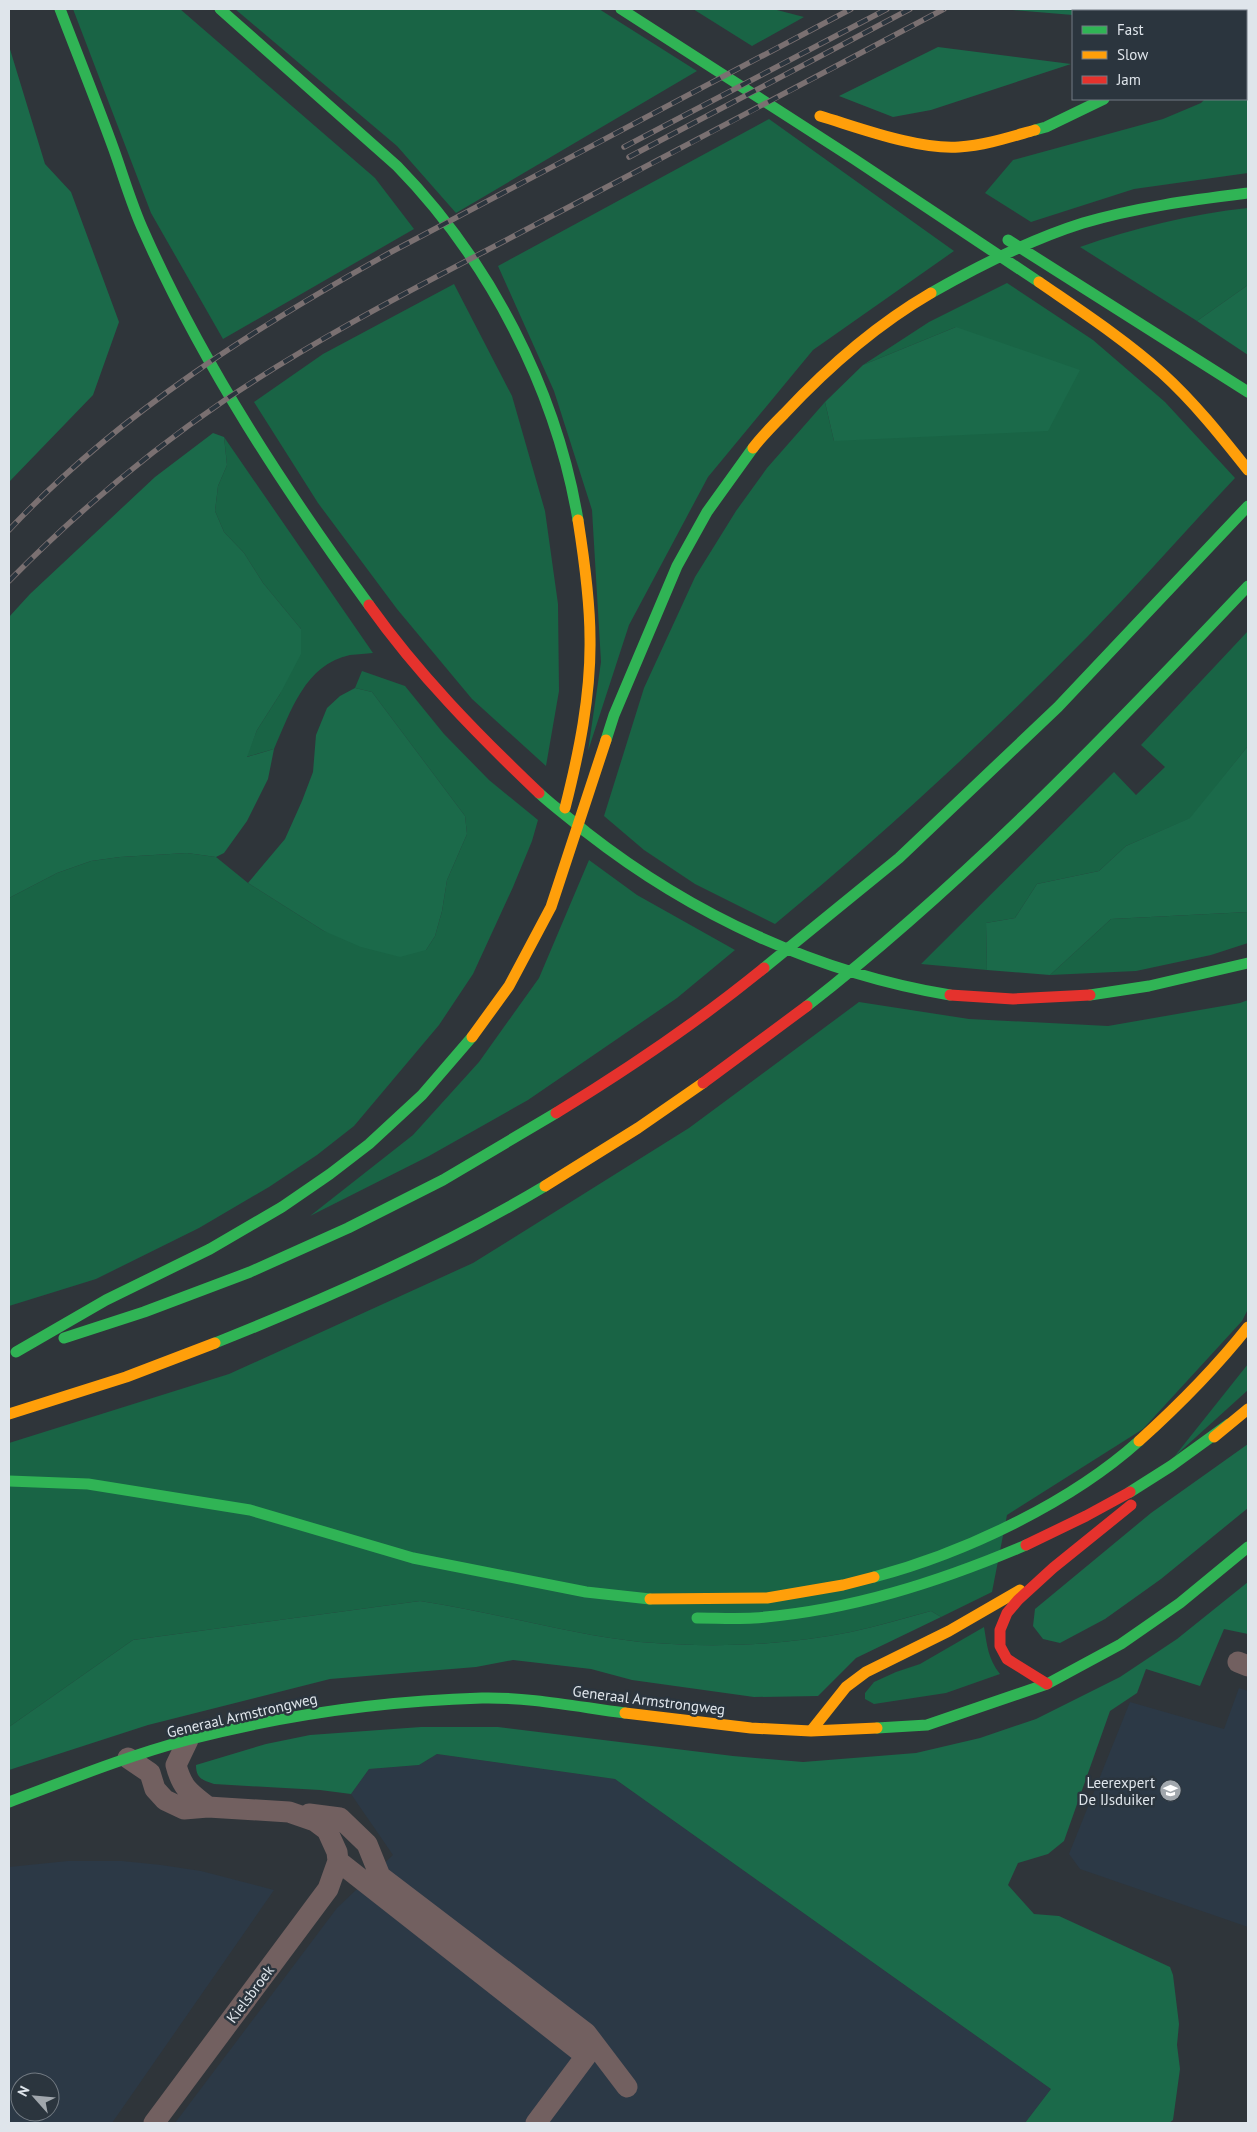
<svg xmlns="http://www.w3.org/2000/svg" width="1257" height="2132" font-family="'PT Sans',sans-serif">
<rect width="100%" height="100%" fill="#2f353a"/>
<path fill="#2c3946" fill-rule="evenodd" d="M1239,1688l9,3v236l-168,-58 -11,-15 61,-152 94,27z
M437,1754l178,25 436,310 -26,34h-850l162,-215 56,-53 -42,-61 18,-25 50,-4z
M68,1861h54l39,4 40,6 73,19 -162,233h-103v-256zM20,2082h30v30h-30z"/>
<path fill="#196445" d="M73,9h107l195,169 39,51 -191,110 -72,-126z
M235,9h364l98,62 -241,142 -59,-67z
M693,9h80l31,8 -52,29z
M1248,59v114l-114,16 -103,33 -46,-29 28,-33 150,-41 38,-16 4,-4h41v-38z
M769,119l185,132 -141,99 -105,127 -79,148 -41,126 13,-89 -9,-152 -38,-119 -56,-125z
M1248,208v77l-51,36 -117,-74c54,-19 111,-33 168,-39z
M1007,283l86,57 72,62 70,76c-49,52 -96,106 -146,157 -100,102 -204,198 -314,289l-80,-40 -51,-34 -40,-34 40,-128 51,-111 41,-66 31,-43 58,-66 9,39 122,-114 -93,38 66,-43z
M454,284l58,112 33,115 13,93 1,87 -13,75 -74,-67 -75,-90 -79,-106 -64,-101 69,-48z
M224,437l149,216c-7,1 -15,1 -23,2 -45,9 -60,58 -76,94l-28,8 11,-27 23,-36 21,-65 -38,-46 -19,-30 -20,-21 -9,-21 3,-25 9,-21z
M1248,631v115l-57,72 -65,28 -27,25 -62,13 -22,34 -29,5 1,47 -66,-6 193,-192 22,23 29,-28 -24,-22z
M362,671l43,15 39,48 45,46 49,40 -6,21 -19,46 -40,87 -34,51 -85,101 -37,29 -48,32 -70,41 -103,51 -87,27v-408l48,-25 34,-12 29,-4 67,-4 29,4 32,26 76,48 102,19 9,-14 7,-25 5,-31 20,-46 -2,-18 -93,-124 -17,-4z
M589,860l48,35 98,55 -58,48 -149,102 -99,56 -119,60 103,-81 66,-73 60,-84z
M1248,912v31l-37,12 -75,16 -86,4 61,-56z
M1248,1000v309l-6,12 -99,108 -136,86 -15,77 -51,25 -10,-6c-27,7 -53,15 -80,21 -69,14 -141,16 -211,10 -74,-8 -146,-30 -220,-41l-287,39 -124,87v-284l220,-69 244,-111 216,-135 170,-126 110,17 139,7 132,-23z
M1248,1364v26l-74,67z
M984,1627c3,18 4,32 16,47l-54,19 -72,11 -9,-5v-6l9,-11 22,-10 24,-8z"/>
<path fill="#1b6a4a" d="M1001,9h228l-1,2h-155v4z
M9,46l36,118 26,28 48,130 -26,73 -84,87z
M938,47l133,17 -140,46 -38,7 -54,-21z
M1248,285v70l-51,-34z
M956,327l124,43 -32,61 -214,10 -9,-39 38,-37z
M213,433l11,4 3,28 -9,21 -3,25 9,21 20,21 19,30 38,46v25l-21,40 -23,36 -10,27 27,-8 -6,30 -21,42 -23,32 -8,4 -29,-4 -67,4 -29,4 -34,12 -48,25v-281l21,-23 125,-117z
M355,688l17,4 93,124 2,18 -20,46 -5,31 -7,25 -9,14 -26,7 -39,-10 -37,-16 -76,-48 37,-44 17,-38 11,-29 3,-37 11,-27 13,-12z
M1248,746v166l-137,7 -61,56 -63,-5 -1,-47 29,-5 22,-34 62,-13 27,-25 64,-28z
M1248,1444v64l-87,71 -56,40 -45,24 -17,-4 -10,-13 2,-17 116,-96z
M1248,1582v52l-24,-5 -24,57 -54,-17 -9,24 -27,18 -46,130 -16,13 -30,9 -10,22 26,29 25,2 111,51 3,8 6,49 -2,21 3,24 -7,51 -4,3h-144l26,-34 -436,-310 -178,-25 -18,11 -50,4 -18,25 -31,-4 -106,-6c-12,-4 -18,-6 -18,-19l70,-21 44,-9 111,-8h77l235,29 70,6 113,-9 64,-15 56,-19 84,-42 57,-38z
M420,1601c74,11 146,33 220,41 70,6 142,4 211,-10 27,-6 54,-14 80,-21l10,6 -85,41 -38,38 -64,1 -122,-17 -41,-11 -78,-9 -37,7 -146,12 -182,46 -139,45v-43l124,-87z"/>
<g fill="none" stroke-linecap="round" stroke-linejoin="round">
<path stroke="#726060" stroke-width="21" d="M1238,1662l10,4
M188,1740l-12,25c6,23 13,27 32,42
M128,1758l22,15 5,16 10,11 19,9 24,-2 81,5 26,9 12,9 10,22 1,9 -10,28 -174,234
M309,1814l31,4 27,26 13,32 206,157 41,54
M338,1861l248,195
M536,2123l50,-67v-13"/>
<path stroke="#30b455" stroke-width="11" d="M60,9c18,47 37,94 54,141 10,28 18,56 30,82 59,133 140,256 225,373
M220,9l177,157c92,94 159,223 181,354
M621,9l233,150 185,123
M1246,43l2,-1
M1035,130l11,-3 58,-28
M1008,240l240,152
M931,293c49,-28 98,-53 152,-70 54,-16 110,-23 165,-30
M606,740l8,-25 63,-149 30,-54 46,-64
M539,793c15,14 32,26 47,39 106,83 231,141 364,163
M764,968l135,-110 159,-151 190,-201
M1090,995l59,-9 99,-23
M807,1006c160,-125 301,-272 441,-420
M64,1338l80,-26 106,-40 98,-44 95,-48 113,-67
M215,1343c113,-45 226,-95 330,-157
M16,1352l90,-52 104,-51 72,-42 48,-33 39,-30 53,-49 50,-58
M9,1481l79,3 162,26 163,48 173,34 64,7
M1130,1492l41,-26 58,-42
M874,1577c90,-24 196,-74 265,-136
M697,1618c19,0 38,1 57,0 95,-7 185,-36 272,-73
M877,1728l50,-3 120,-41 74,-40 59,-41 68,-56
M9,1802c59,-22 118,-46 178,-62 96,-25 196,-39 295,-42 48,-1 96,9 143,15"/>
<path stroke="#ff9f0a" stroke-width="11" d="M820,116c40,12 98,34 139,31 27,-2 51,-10 76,-17
M1039,282c42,29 85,57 123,91 32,29 59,63 86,97
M753,448c9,-12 20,-23 31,-34 43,-46 92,-89 147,-121
M565,808c14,-55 26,-113 25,-170 0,-39 -6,-80 -12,-118
M472,1037l37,-51 42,-79 55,-167
M545,1186l93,-58 65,-45
M9,1414l117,-37 89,-34
M1214,1437l34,-28
M1139,1441c41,-37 75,-71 109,-114
M650,1599l117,-1 76,-13 31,-8
M625,1713l126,15 60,3 66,-3
M811,1731l35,-44 20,-15 83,-41 71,-41"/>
<path stroke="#e5322d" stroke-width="11" d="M369,605c49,69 109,130 170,188
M950,995l63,4 77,-4
M703,1083l104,-77
M556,1113c72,-44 143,-92 208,-145
M1026,1545l60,-29 44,-24
M1047,1684l-40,-25 -7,-13v-16l7,-17 11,-13 35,-32 78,-63"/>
<defs>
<path id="rail" d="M624,147l263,-138
M629,157l281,-148
M9,530c109,-116 245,-202 384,-279l458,-242
M9,581c66,-67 138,-128 216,-181 102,-69 214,-124 323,-182 132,-69 264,-139 396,-209"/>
</defs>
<use href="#rail" stroke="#7a7071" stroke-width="5.5"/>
<use href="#rail" stroke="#2b353e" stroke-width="4" stroke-dasharray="11" stroke-linecap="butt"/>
</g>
<defs>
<symbol id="school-disc" viewBox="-11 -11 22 22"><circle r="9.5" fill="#a1a7ad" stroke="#2b353e"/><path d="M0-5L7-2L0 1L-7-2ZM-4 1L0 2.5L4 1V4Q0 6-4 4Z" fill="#fff"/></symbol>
</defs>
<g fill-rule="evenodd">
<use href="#school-disc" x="1158" y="1778" width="25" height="25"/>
</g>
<g text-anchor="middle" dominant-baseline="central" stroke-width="5" stroke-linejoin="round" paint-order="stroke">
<g font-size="15" fill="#dfe5eb" stroke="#2b353e">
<text transform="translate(649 1700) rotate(7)">Generaal Armstrongweg</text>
<text transform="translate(242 1715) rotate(-13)">Generaal Armstrongweg</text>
<text transform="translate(250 1994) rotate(-53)">Kielsbroek</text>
</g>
<g font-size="15" fill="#dfe5eb" stroke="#2b353e" text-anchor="end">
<text x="1155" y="1782">Leerexpert<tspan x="1155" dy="17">De IJsduiker</tspan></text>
</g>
</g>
<rect width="1257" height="2132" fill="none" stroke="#dfe5eb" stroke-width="20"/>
<rect x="1072" y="10" width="175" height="90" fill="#2b353e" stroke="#737b83"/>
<rect x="1082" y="26" width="25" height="8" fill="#30b455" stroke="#737b83"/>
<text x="1117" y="35" font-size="15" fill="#dfe5eb">Fast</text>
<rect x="1082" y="51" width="25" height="8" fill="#ff9f0a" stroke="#737b83"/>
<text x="1117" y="60" font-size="15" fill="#dfe5eb">Slow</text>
<rect x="1082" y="76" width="25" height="8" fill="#e5322d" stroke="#737b83"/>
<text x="1117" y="85" font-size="15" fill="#dfe5eb">Jam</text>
<g transform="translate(35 2097) rotate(297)"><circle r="24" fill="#2b353e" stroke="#737b83"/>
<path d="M0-4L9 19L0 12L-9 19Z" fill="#a1a7ad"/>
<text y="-8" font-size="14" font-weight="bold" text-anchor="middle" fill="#dfe5eb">N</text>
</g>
</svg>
